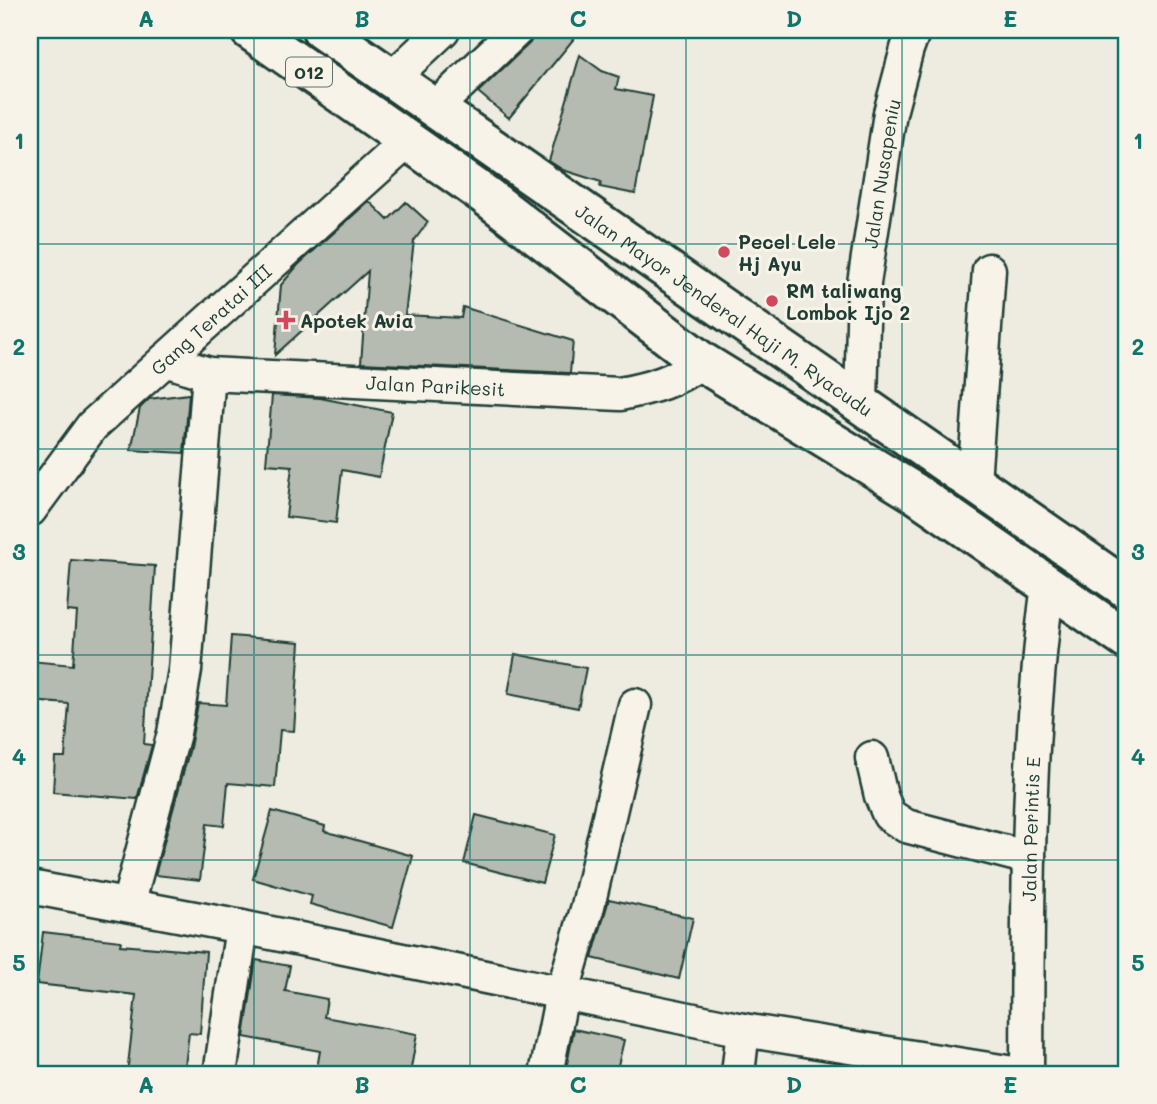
<svg xmlns="http://www.w3.org/2000/svg" width="1157" height="1104" font-family="Mali,sans-serif">
<rect width="100%" height="100%" fill="#eeece1"/>
<filter id="ink" filterUnits="userSpaceOnUse"><feTurbulence type="fractalNoise" baseFrequency=".0143" numOctaves="2"/><feDisplacementMap in="SourceGraphic" scale="14" xChannelSelector="R" yChannelSelector="G"/><feConvolveMatrix kernelMatrix="1 2 1 2 8 2 1 2 1" color-interpolation-filters="sRGB"/></filter>
<g filter="url(#ink)">
<path fill="#b5bbb0" stroke="#1f3d34" stroke-width="2" d="M535,30h46l-72,88 -31,-26 52,-49z
M580,55l22,16 17,6 -3,12 37,7 -18,98 -35,-7 1,-5 -38,-12 -14,-9z
M369,201l19,19 18,-18 22,20 -14,19 -9,74 56,3 2,-11 110,34 -3,32 -209,-10 7,-92 -93,84 6,-70 17,-20z
M189,394l-5,59 -53,-3 9,-42 9,-9z
M272,395l48,3 72,14 -13,65 -37,-7 -6,53 -50,-6 6,-51 -26,-2z
M71,560l84,6 -11,178 8,1 -15,54 -84,-7 2,-35h10l4,-53 -39,-3v-40l43,4 4,-53 -10,-1z
M231,636l69,6 -6,89 -14,-1 -5,57 -47,-4 -4,43 -17,-2 -7,56 -45,-5 35,-127 8,-45 28,2z
M515,654l71,14 -8,40 -70,-14z
M272,811l53,15 -1,5 89,25 -20,71 -83,-23 2,-8 -59,-17z
M476,815l79,20 -13,48 -78,-20z
M609,899l84,19 -14,61 -87,-21z
M43,932l78,9 -1,4 86,7 -6,82 -11,-1 -5,41h-57l9,-79 -99,-11z
M256,960l34,6 -5,25 42,8 -3,18 93,17 -7,40h-94l4,-23 -76,-14z
M574,1029l50,11 -8,34h-51z"/>
<g fill="none" stroke-linecap="round" stroke-linejoin="round">
<defs>
<g id="minor">
<path d="M392,78l51,-48"/>
<path d="M435,108l82,-78"/>
<path id="s1" d="M165,360l44,14 411,20c35,-7 52,-12 82,-32"/>
<path id="s2" d="M861,403l3,-120 26,-170 17,-64 7,-19"/>
<path d="M974,482l15,-212"/>
<path id="s3" d="M30,510l62,-84 316,-285"/>
<path d="M872,758l9,38 8,19 17,11 123,32"/>
<path d="M30,887l212,40 501,103 277,44"/>
<path d="M128,905l46,-172 11,-63 24,-296"/>
<path d="M220,1074l22,-147"/>
<path d="M546,1074l16,-80 26,-88 47,-201"/>
<path d="M738,1074l5,-44"/>
<path id="s4" d="M1027,1074c1,-163 -1,-327 21,-489"/>
</g>
<g id="major">
<path d="M250,30l235,165 217,167 213,131 212,147"/>
<path id="s5" d="M322,30l805,559"/>
</g>
</defs>
<use href="#minor" stroke="#1f3d34" stroke-width="37"/>
<use href="#major" stroke="#1f3d34" stroke-width="44"/>
<use href="#minor" stroke="#f7f3e8" stroke-width="32"/>
<use href="#major" stroke="#f7f3e8" stroke-width="38"/>
</g>
</g>
<path fill="none" stroke="#0f766e" stroke-width="2" stroke-opacity="0.55" d="M254,30v1044M470,30v1044M686,30v1044M902,30v1044M30,244h1097M30,449h1097M30,655h1097M30,860h1097"/>
<g fill="#d1495b" stroke="#f7f3e8" stroke-width="2.5">
<circle cx="724" cy="252" r="7"/>
<circle cx="772" cy="301" r="7"/>
<path d="M282.5 309.5h7v7h7v7h-7v7h-7v-7h-7v-7h7z"/>
</g>
<g text-anchor="middle" dominant-baseline="central" stroke-width="6" stroke-linejoin="round" paint-order="stroke">
<rect fill="#f7f3e8" stroke="#60746a" stroke-width="2" x="286" y="57.5" width="46" height="29" rx="5"/>
<g font-size="18" font-weight="bold" fill="#1f3d34">
<text x="309" y="72">012</text>
</g>
<g font-size="19" fill="#1f3d34" stroke="#f7f3e8">
<text stroke="none"><textPath href="#s2" startOffset="231">Jalan Nusapeniu</textPath></text>
<text stroke="none"><textPath href="#s5" startOffset="490">Jalan Mayor Jenderal Haji M. Ryacudu</textPath></text>
<text stroke="none"><textPath href="#s3" startOffset="264">Gang Teratai III</textPath></text>
<text stroke="none"><textPath href="#s1" startOffset="273">Jalan Parikesit</textPath></text>
<text stroke="none"><textPath href="#s4" startOffset="245">Jalan Perintis E</textPath></text>
</g>
<g font-size="19" font-weight="bold" fill="#1f3d34" stroke="#f7f3e8" text-anchor="start">
<text x="738" y="241">Pecel Lele<tspan x="738" dy="22">Hj Ayu</tspan></text>
<text x="786" y="290">RM taliwang<tspan x="786" dy="22">Lombok Ijo 2</tspan></text>
<text x="300" y="320">Apotek Avia</text>
</g>
</g>
<rect width="1157" height="1104" fill="none" stroke="#f7f3e8" stroke-width="77"/>
<rect x="38" y="38" width="1080" height="1028" fill="none" stroke="#0f766e" stroke-width="2.5"/>
<g font-size="23" text-anchor="middle" font-weight="bold" fill="#0f766e">
<text x="146" y="27">A</text>
<text x="362" y="27">B</text>
<text x="578" y="27">C</text>
<text x="794" y="27">D</text>
<text x="1010" y="27">E</text>
<text x="19" y="149">1</text>
<text x="1138" y="149">1</text>
<text x="19" y="355">2</text>
<text x="1138" y="355">2</text>
<text x="19" y="560">3</text>
<text x="1138" y="560">3</text>
<text x="19" y="765">4</text>
<text x="1138" y="765">4</text>
<text x="19" y="971">5</text>
<text x="1138" y="971">5</text>
<text x="146" y="1093">A</text>
<text x="362" y="1093">B</text>
<text x="578" y="1093">C</text>
<text x="794" y="1093">D</text>
<text x="1010" y="1093">E</text>
</g>
</svg>
